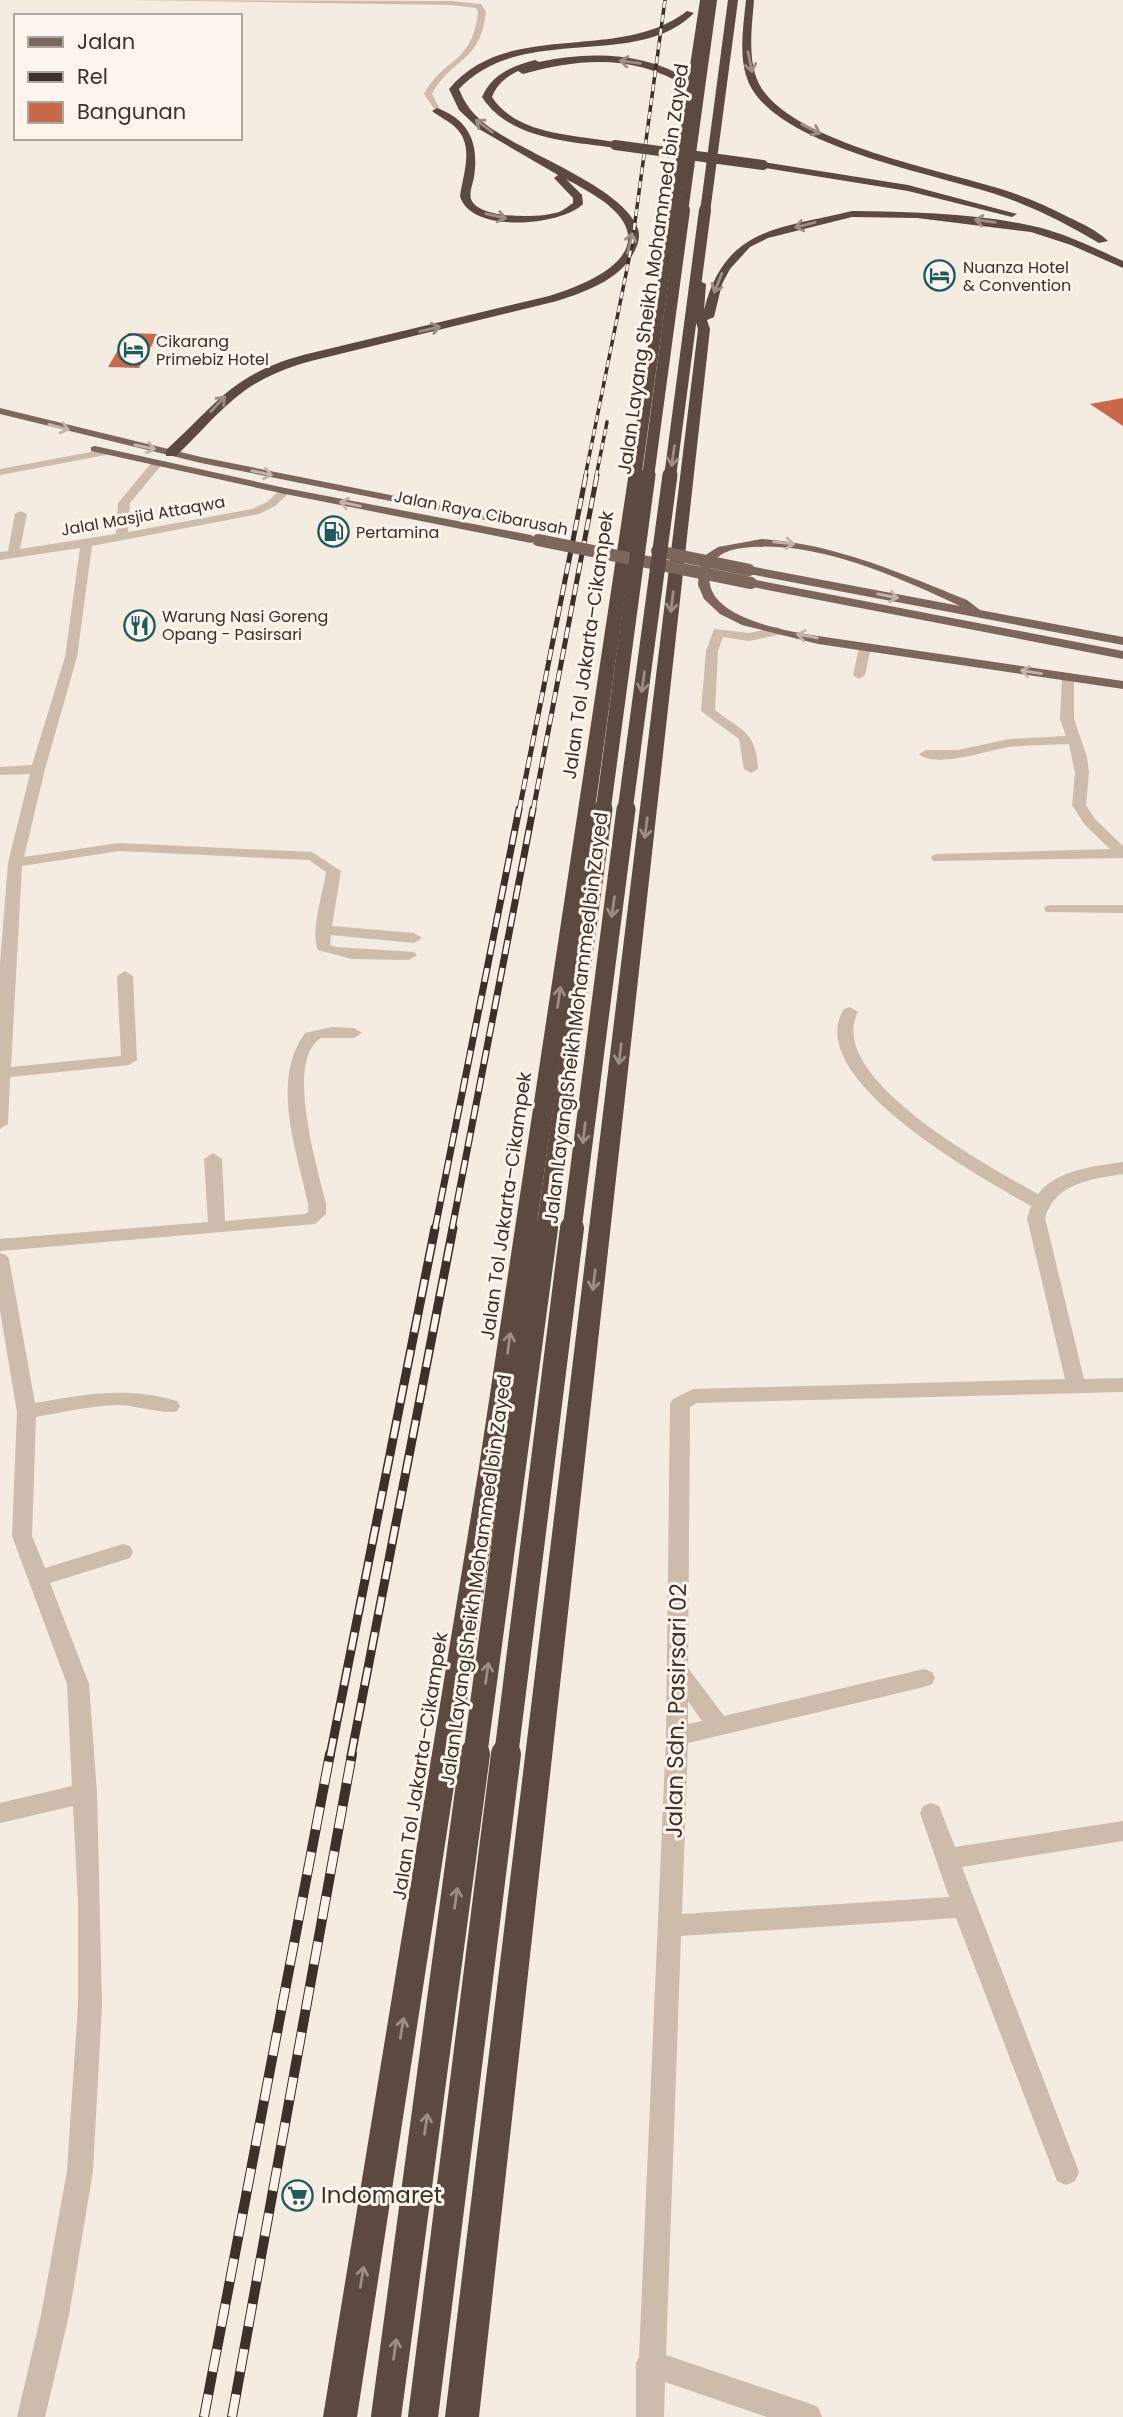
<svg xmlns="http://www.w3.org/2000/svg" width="1123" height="2417" font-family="Poppins,sans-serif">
<rect width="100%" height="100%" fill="#f4ebe1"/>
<path fill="#c8694b" d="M128,333l30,1 -19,34 -31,-1z
M1123,398v28l-33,-22z"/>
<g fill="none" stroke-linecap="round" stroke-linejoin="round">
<path fill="#cdbbac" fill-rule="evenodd" d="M129,0l322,1 30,3 5,8c-6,52 -34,45 -54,82l9,17 -4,2 -13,-19c21,-38 48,-29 54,-82l-2,-4 -25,-3z
M107,449l5,3 -1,2 -111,21v-6z
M157,460l6,3 -33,40 -2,29 124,-23 15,-7 14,-13 10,2 -16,15 -16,8 -167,32 -15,111 -32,112 -21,88 95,-14 193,9 29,19 -9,55 82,7 8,5 -8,5 -83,-8 -1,10 6,2 78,5 3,3 -8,5 -57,-1 -34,-9c-8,-16 5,-58 8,-78l-17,-12 -190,-9 -97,15 -11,201 110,-11 -4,-80 8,-5 8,5 4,84 -8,5 -119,12 -2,47 -8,5v-165l8,-101 22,-89 -30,1v-8l32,-2 33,-108 15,-109 -80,12v-8l8,-1 7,-37 6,-3 6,3 -7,35 96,-15 2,-31 35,-42z
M778,627l6,4 -2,3 -33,7 -26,-4 -5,14 -3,59c26,21 41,20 43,59l-7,4 -7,-4 -5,-30 -38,-28 5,-60 8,-22 35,4z
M865,643l6,4 -6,28 -6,4 -6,-4 6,-28z
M1068,674l6,4v41l13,38 2,16 -3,32 9,14 28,27v12l-190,3 -2,-3 2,-3 5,-1 172,-5 -25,-24 -13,-20 3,-32 -6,-29c-20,1 -40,1 -60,3 -21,3 -73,22 -90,7l7,-4h32l51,-11 57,-3 -6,-17 2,-41z
M1051,905h72v8l-77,-1 -2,-3 2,-3z
M850,1007l8,5c-35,66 135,157 180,182 18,-24 57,-28 85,-32v12c-32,5 -68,9 -78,44l39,161 39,-1v14l-426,11 -7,4 -2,261 36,48 200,-47 8,3 3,6 -3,6 -8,3 -236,56 -6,171 267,-17 -29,-84 3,-7 8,-3 8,3 16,41 168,-26v20l-161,26 117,305 -4,9 -9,4 -9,-4 -101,-263 -275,18 -15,419 142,48 10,4 4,10h-55l-102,-35 -1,35h-28v-54l3,-6 27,-621 4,-332 3,-5 20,-10 372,-10 -38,-161 4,-12c-48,-27 -231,-128 -187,-197zM688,1701l14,20 -14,3z
M332,1027l22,1 8,5 -8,5h-33c-37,22 -3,132 5,166v10l-11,10 -315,27v-12l208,-17 -4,-63 9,-6 9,6 3,62 80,-7 3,-2v-8c-11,-53 -38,-123 -3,-171z
M0,1253l6,2 3,4 26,144c50,-9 93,-17 142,-2l3,5 -3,5c-11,4 -43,-6 -59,-6 -28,1 -55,7 -82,12l-4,119 13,32 78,-24 7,2 3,6 -3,6 -80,25 39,101 8,109 5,212 -9,166 -24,144 -24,102h-28l24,-102 26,-144 11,-166v-103l-5,-96 -73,17v-20l72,-17 -5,-102 -55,-148 5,-124 -17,-101z"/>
<path fill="#7d675c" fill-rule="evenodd" d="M0,408l201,49 339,68 6,3 -6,3 -339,-68 -201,-49z
M95,446l190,42 246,47 6,4 -6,4 -246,-49 -194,-43v-4z
M762,539c74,5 138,34 205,61l13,10 143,27v8l-374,-71 -6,-4 6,-4 211,40c-64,-30 -152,-70 -224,-57 -13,3 -24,9 -26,23 -9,46 77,59 108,64l305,45v8l-305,-45 -76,-19 -22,-11 -16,-15 -6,-14 1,-16 8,-15 11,-7z
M751,579l372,72v8l-376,-73 -2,-3z"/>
<path fill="#5c4a42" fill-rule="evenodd" d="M700,0h8l-205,1467 -146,950h-34l156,-950 208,-1380c-52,-33 -107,-29 -164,-13l-5,-3c-12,6 -21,13 -26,26 26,40 85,37 127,46v4l-4,1c-46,-7 -105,-8 -133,-51 10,-23 30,-31 53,-37l4,2c49,-11 105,-10 149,17z
M746,0h8c-2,27 -8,65 8,89 37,55 180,81 242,101 22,7 43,16 64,27 13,6 30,14 40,24l-9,2c-32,-19 -65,-36 -101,-48 -63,-21 -211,-47 -246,-106 -15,-25 -9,-61 -6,-89z
M687,11l7,2c-57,58 -173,9 -235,76 6,15 13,24 25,34 37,30 139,63 154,106 3,8 -1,18 -5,25 -15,27 -49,38 -76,47l-246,60c-72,20 -85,47 -135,95h-10v-6c52,-47 65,-75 137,-95l246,-59c29,-9 104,-36 71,-79 -12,-16 -36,-28 -54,-38l16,16 1,9c-22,22 -113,30 -123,-8 3,-22 15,-51 -5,-69 -7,-7 -16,-10 -23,-16l5,-3c33,12 42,36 37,69 -1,6 -5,16 -3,22 7,21 71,19 88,13 5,-2 9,-6 14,-9v-5l-19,-20 4,-3 -79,-46 -20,-19 -10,-21c59,-71 170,-25 238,-78z
M763,162l145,23 109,29 -5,3 -104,-26 -149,-24 -1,-2z
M852,211c60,1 123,2 181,15 32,7 61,22 90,35v7l-52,-23 -40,-13 -114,-14 -65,-1 -84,21 -18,9 -20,22 -8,15 -8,33 -7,3 3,9 -231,2088h-34l253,-2088 -6,-19 2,-26 6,-3 6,3 -2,26c21,-84 76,-81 148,-99z"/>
<defs>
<path id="rail-far4" d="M585,477l47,-233 33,-244
M596,477l11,-55"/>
<path id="rail-far3" d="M519,811l67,-336
M533,811l64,-336"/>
<path id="rail-far2" d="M435,1229l84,-420
M452,1229l81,-420"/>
<path id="rail-far1" d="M330,1756l105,-528
M351,1756l102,-528"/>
<path id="rail" d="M204,2417l126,-663
M232,2417l120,-663"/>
</defs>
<use href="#rail-far4" stroke="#3b302b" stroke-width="3.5"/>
<use href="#rail-far3" stroke="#3b302b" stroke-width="5"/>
<use href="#rail-far2" stroke="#3b302b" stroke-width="7"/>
<use href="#rail-far1" stroke="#3b302b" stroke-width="9"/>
<use href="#rail" stroke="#3b302b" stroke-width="10"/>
<use href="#rail-far4" stroke="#fbf5ee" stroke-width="2.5" stroke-dasharray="7" stroke-linecap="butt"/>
<use href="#rail-far3" stroke="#fbf5ee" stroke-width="3.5" stroke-dasharray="11" stroke-linecap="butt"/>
<use href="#rail-far2" stroke="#fbf5ee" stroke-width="4.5" stroke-dasharray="14" stroke-linecap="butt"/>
<use href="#rail-far1" stroke="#fbf5ee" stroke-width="6" stroke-dasharray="18" stroke-linecap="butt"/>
<use href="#rail" stroke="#fbf5ee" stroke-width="8" stroke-dasharray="23" stroke-linecap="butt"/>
<path stroke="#7d675c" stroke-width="12" d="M538,540l213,43
M657,551l92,19"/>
<path stroke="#5c4a42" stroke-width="10" d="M615,145l148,20
M683,212l29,-212
M705,212l28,-212"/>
<path stroke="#5c4a42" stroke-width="12" d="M648,477l36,-267
M670,477l35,-267"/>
<path stroke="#5c4a42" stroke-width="15" d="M603,811l45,-336
M625,811l45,-336"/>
<path stroke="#5c4a42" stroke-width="19" d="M546,1229l57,-420
M572,1229l54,-420"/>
<path stroke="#5c4a42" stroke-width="24" d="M475,1756l71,-528
M506,1756l66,-528"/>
<path stroke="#5c4a42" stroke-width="30" d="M386,2417l89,-663
M423,2417l83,-663"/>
</g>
<defs><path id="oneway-shaft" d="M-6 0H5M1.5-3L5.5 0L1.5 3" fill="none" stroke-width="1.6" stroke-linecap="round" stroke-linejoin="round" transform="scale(1.75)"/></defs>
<g stroke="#9c8e87">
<use href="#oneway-shaft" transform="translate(630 62) rotate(-173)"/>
<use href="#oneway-shaft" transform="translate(750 62) rotate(79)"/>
<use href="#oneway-shaft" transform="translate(484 126) rotate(-144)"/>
<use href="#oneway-shaft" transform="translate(811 129) rotate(27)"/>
<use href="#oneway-shaft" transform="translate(496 216) rotate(13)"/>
<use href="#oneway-shaft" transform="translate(985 221) rotate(-173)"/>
<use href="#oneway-shaft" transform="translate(805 225) rotate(166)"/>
<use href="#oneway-shaft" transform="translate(630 243) rotate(-77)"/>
<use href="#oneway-shaft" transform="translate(718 283) rotate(112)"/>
<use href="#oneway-shaft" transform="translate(430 329) rotate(-13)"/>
<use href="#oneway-shaft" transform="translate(218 404) rotate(-46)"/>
<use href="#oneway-shaft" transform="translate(673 456) rotate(98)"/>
<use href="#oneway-shaft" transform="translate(672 602) rotate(97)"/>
<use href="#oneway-shaft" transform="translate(643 682) rotate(98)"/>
<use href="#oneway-shaft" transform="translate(646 828) rotate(97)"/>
<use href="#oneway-shaft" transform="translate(613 907) rotate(98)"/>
<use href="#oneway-shaft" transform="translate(559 997) rotate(-82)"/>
<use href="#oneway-shaft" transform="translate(620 1054) rotate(97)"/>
<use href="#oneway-shaft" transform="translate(584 1133) rotate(97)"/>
<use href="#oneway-shaft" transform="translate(594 1280) rotate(97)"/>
<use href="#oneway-shaft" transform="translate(509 1343) rotate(-82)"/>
<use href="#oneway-shaft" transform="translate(487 1673) rotate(-82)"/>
<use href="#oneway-shaft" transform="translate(456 1898) rotate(-82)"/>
<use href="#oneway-shaft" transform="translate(402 2028) rotate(-81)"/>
<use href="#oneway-shaft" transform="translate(426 2124) rotate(-82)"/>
<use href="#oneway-shaft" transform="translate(362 2277) rotate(-81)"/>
<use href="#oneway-shaft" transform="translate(395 2349) rotate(-82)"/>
</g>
<g stroke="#c2b5ac">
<use href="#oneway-shaft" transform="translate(59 427) rotate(15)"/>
<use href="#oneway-shaft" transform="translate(145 447) rotate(12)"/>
<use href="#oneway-shaft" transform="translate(262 473) rotate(12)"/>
<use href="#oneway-shaft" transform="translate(350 504) rotate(-168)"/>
<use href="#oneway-shaft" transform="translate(784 543) rotate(6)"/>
<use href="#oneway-shaft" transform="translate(888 596) rotate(11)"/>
<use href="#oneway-shaft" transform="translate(807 636) rotate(-170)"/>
<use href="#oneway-shaft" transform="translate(1031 672) rotate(-171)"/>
</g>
<defs>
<symbol id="hotel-ring" viewBox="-11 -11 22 22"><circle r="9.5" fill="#fbf5ee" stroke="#1f5a5e" stroke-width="1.5"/><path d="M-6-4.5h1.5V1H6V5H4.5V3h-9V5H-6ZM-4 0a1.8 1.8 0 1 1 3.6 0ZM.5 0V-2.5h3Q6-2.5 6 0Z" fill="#1f5a5e"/></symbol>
<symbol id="fuel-ring" viewBox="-11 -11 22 22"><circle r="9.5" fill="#fbf5ee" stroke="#1f5a5e" stroke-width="1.5"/><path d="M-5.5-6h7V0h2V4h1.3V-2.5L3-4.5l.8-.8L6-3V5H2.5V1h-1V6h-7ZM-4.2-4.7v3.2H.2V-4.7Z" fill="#1f5a5e"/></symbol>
<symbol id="restaurant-ring" viewBox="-11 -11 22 22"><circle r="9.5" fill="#fbf5ee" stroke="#1f5a5e" stroke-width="1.5"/><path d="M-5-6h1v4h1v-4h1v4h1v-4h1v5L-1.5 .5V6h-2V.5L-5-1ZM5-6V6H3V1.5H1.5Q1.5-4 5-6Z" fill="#1f5a5e"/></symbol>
<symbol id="supermarket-ring" viewBox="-11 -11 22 22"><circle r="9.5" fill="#fbf5ee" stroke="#1f5a5e" stroke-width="1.5"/><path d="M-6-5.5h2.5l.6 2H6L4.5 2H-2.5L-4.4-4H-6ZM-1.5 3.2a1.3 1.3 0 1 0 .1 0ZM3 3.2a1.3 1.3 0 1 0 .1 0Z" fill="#1f5a5e"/></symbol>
</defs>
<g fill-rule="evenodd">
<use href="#hotel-ring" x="922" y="258" width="35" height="35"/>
<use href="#hotel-ring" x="116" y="332" width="35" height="35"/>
<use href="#fuel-ring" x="316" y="514" width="35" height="35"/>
<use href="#restaurant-ring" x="122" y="608" width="35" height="35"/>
<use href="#supermarket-ring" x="280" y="2178" width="35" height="35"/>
</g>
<g text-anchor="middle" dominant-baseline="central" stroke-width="6" stroke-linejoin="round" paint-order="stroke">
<g font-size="16" fill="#3b302b" stroke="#fbf5ee" text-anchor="start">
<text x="963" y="267">Nuanza Hotel<tspan x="963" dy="18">&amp; Convention</tspan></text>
<text x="156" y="341">Cikarang<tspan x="156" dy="18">Primebiz Hotel</tspan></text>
<text x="356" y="532">Pertamina</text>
<text x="162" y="616">Warung Nasi Goreng<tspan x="162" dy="18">Opang - Pasirsari</tspan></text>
</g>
<g font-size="16" fill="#3b302b" stroke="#fbf5ee">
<text transform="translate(481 513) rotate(11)">Jalan Raya Cibarusah</text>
<text transform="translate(143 516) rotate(-10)">Jalal Masjid Attaqwa</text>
</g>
<g font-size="19" fill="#3b302b" stroke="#fbf5ee">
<text transform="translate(653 269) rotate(-82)">Jalan Layang Sheikh Mohammed bin Zayed</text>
<text transform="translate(588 645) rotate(-82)">Jalan Tol Jakarta–Cikampek</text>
<text transform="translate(576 1018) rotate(-83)">Jalan Layang Sheikh Mohammed bin Zayed</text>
<text transform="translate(506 1206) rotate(-82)">Jalan Tol Jakarta–Cikampek</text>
<text transform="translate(476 1580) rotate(-82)">Jalan Layang Sheikh Mohammed bin Zayed</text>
<text transform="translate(420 1766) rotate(-81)">Jalan Tol Jakarta–Cikampek</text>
</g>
<g font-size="23" fill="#3b302b" stroke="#fbf5ee">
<text transform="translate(676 1711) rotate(-89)">Jalan Sdn. Pasirsari 02</text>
</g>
<g font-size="23" fill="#3b302b" stroke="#fbf5ee" text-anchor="start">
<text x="321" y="2195">Indomaret</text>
</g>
</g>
<rect x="14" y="14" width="228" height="126" fill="#fbf5ee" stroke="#aea6a0" stroke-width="2"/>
<rect x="28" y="37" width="35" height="10" fill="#7d675c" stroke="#aea6a0" stroke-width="2"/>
<text x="77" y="49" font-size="21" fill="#3b302b">Jalan</text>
<rect x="28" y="72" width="35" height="10" fill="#3b302b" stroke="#aea6a0" stroke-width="2"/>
<text x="77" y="84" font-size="21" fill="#3b302b">Rel</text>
<rect x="28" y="102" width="35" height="21" fill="#c8694b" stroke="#aea6a0" stroke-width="2"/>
<text x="77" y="119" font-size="21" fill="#3b302b">Bangunan</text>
</svg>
